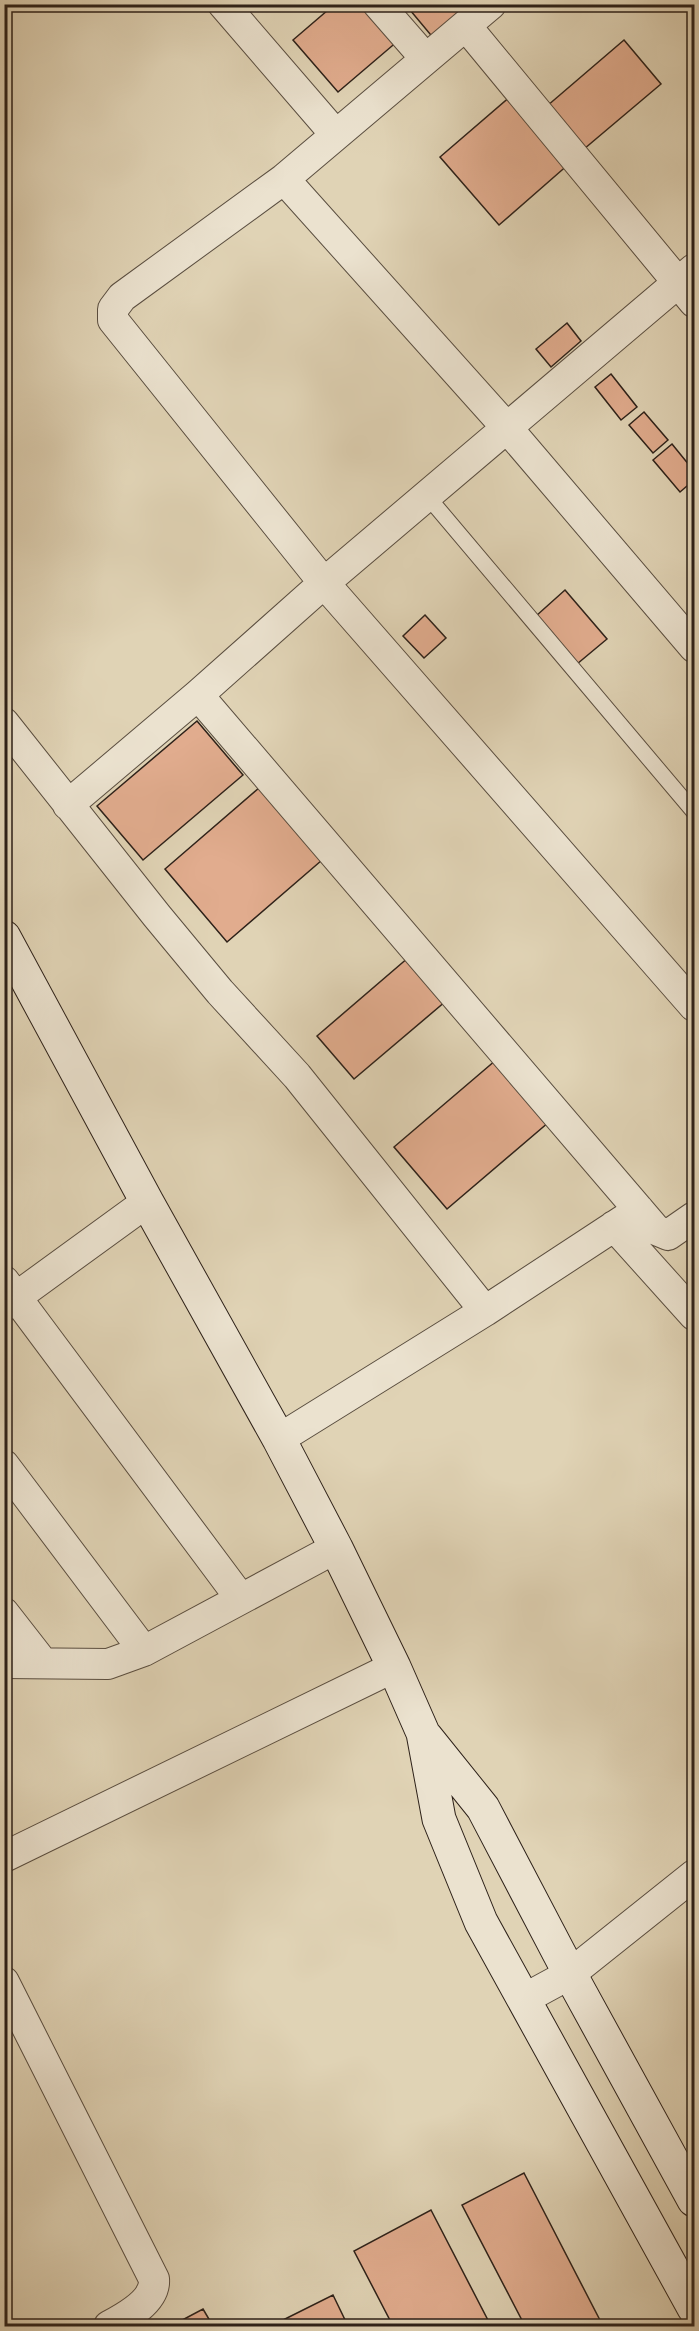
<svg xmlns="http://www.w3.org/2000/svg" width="699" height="2331" font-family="'IM FELL Double Pica',serif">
<rect width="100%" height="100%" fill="#e0d3b5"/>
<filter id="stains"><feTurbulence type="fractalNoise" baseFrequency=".00333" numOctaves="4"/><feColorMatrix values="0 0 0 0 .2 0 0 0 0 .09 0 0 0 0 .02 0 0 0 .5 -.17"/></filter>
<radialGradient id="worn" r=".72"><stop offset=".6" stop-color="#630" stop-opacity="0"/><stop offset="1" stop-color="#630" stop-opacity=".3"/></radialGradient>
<path fill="#e1ac8e" stroke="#2d2119" stroke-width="1.5" d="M335,4h34l30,36 -61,52 -45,-52z
M405,4h71l-41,36z
M624,40l37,44 -77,65 -37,-43z
M512,95l58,68 -71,62 -59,-68z
M567,323l14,18 -30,26 -15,-18z
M611,374l26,33 -16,13 -26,-33z
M644,412l24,28 -15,13 -24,-28z
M672,444l22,27v9l-14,12 -27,-32z
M565,590l42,49 -30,25 -41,-48z
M425,615l21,23 -22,20 -21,-22z
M197,721l46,54 -100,85 -46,-54z
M267,781l62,73 -102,88 -62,-73z
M409,957l37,44 -92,78 -37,-43z
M503,1054l53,62 -109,93 -53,-62z
M524,2173l79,153h-78l-63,-121z
M431,2210l60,116h-98l-39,-75z
M333,2295l15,31h-77z
M203,2309l10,17h-42z"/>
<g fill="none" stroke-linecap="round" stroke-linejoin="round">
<defs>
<path id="lane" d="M428,497l266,315"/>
<path id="street" d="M223,4l113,131
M378,4l48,55
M491,4l-207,175 -162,118 -9,12v11l211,263 370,423
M466,26l228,276
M284,179l224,250 186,218
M198,695l458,535 12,5 26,-18
M4,723l153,193 63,76 77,84 188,235
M68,805l130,-110 126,-112 370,-314
M614,1226l80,89
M4,1281l237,318
M4,1306l143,-104
M279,1439l206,-128 154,-101
M4,1465l140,186
M4,1613l39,50
M4,1663l104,1 36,-13 192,-103
M4,1857l390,-190
M4,1982l150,297c2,22 -28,38 -45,47
M524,1999l46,-25 124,-99"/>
<path id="secondary" d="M4,937l143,265 132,237 57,109 58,119 29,66 16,86 42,103 213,386
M426,1737l57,71 87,166 124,226"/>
</defs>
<use href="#lane" stroke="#5a4e40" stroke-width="17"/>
<use href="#street" stroke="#5a4e40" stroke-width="32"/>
<use href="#secondary" stroke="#2d2119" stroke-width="35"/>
<use href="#lane" stroke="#ebe2cf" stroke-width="15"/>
<use href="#street" stroke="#ebe2cf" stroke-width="30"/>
<use href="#secondary" stroke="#ebe2cf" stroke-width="33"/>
</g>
<rect width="699" height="2331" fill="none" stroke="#e0d3b5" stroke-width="24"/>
<rect x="6" y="6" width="687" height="2319" fill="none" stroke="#2d2119" stroke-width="3"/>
<rect x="12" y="12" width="675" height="2307" fill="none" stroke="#2d2119" stroke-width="1.5"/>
<rect width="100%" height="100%" filter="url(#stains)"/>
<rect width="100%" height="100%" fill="url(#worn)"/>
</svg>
